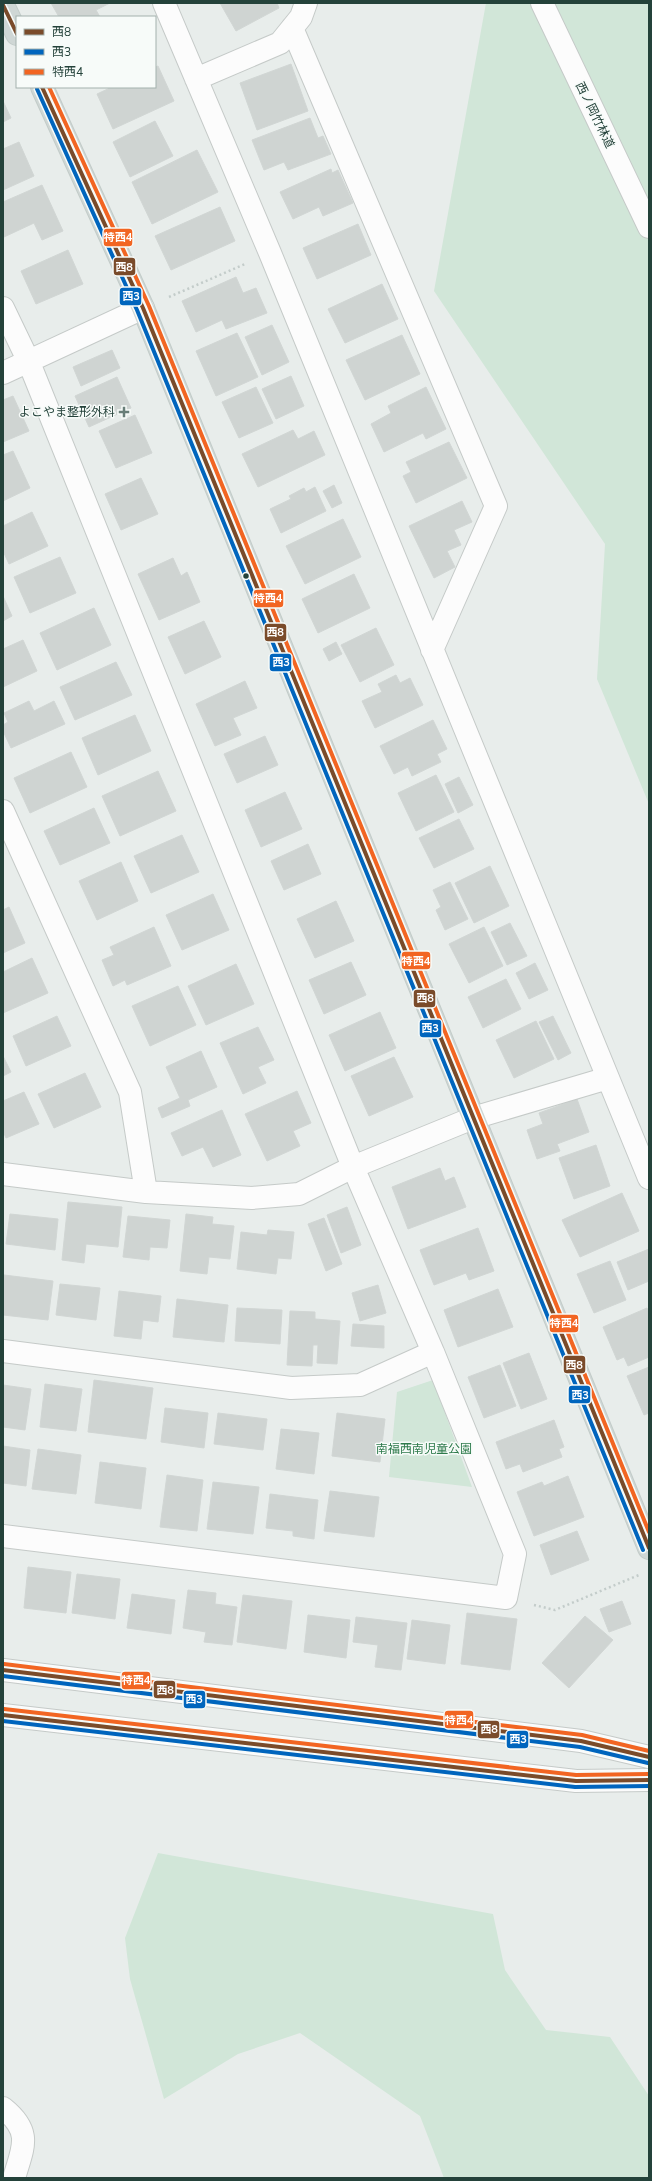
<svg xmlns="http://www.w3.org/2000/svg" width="652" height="2181" font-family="'Nunito Sans','Noto Sans JP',sans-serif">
<rect width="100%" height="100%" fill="#e8edeb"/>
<path fill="#d1e6d8" d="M486,3h163v801l-52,-125 8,-135 -171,-253z
M433,1380l39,107 -83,-10 8,-85z
M158,1853l335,61 12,56 41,60 64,7 39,59v82h-205l-24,-62 -120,-83 -62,21 -74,45 -34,-120 -5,-41z"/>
<path fill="#cfd4d2" stroke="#d1d6d4" d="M51,3h59l-14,7 4,7h-41z
M220,3h57l2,5 -43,23z
M291,64l17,47 -51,19 -17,-47z
M158,66l16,35 -61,28 -16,-35 15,-7h43v-20z
M3,101l8,17 -8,4z
M310,118l8,20 5,-2 8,18 -43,16 -4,-8 -20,8 -12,-30z
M155,121l18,35 -43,21 -17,-35z
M19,142l15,34 -31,14v-41z
M197,150l21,42 -66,32 -20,-42z
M331,169l1,4 6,-3 15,33 -30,13 -4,-9 -26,12 -13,-27z
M42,185l21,46 -21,9 -8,-17 -30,14 -1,-35z
M220,207l15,34 -64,29 -16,-34z
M358,224l13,31 -54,24 -14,-31z
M68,250l15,34 -47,20 -15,-33z
M236,277l7,16 13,-5 11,25 -41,16 -4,-9 -26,12 -14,-31z
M382,284l16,35 -53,24 -17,-34z
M272,325l17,37 -27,13 -17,-38z
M237,333l21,44 -42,19 -20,-45z
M402,335l18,39 -55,26 -19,-40z
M112,350l8,18 -39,18 -8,-19z
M291,376l13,30 -28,13 -14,-30z
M117,377l14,31 -42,19 -14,-31z
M256,387l17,36 -34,15 -17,-36z
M426,387l20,42 -20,10 -3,-6 -39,19 -13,-28 20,-11 -3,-7z
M13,396l16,35 -26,11v-42z
M135,415l17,38 -36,15 -17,-37z
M293,430l5,9 16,-8 11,24 -67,32 -16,-33z
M449,442l18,36 -51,25 -13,-27 8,-4 -5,-10z
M13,451l17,37 -27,13v-46z
M141,478l17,36 -37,16 -16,-36z
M334,485l8,18 -10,5 -9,-17z
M315,487l11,24 -45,22 -11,-24 21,-10 -2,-3 15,-8 2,4z
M462,501l10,21 -18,8 7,15 -14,6 8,16 -21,11 -25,-52z
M32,512l16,34 -39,18 -6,-13v-25z
M343,519l18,38 -56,27 -19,-38z
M60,557l16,36 -46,20 -16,-36z
M173,558l8,18 6,-4 13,30 -41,18 -21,-46z
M354,574l16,34 -52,25 -16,-34z
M3,596l9,20 -9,5z
M94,608l17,37 -54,25 -17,-37z
M204,621l17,36 -36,17 -17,-37z
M376,628l18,37 -34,17 -19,-37z
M23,640l14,31 -34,16v-38z
M336,642l6,12 -13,7 -6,-12z
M116,662l16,33 -57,25 -15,-33z
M396,675l4,8 10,-5 13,27 -48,23 -13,-27 20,-9 -4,-8z
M245,681l12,27 -24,10 8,17 -26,11 -19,-42z
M29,701l5,10 20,-10 11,23 -54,24 -8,-17v-6l5,-3 -4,-9z
M135,715l16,36 -53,24 -16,-37z
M433,720l14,29 -10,5 4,8 -29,14 -4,-9 -14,7 -14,-28z
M265,736l13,29 -41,18 -13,-29z
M71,752l16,35 -57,26 -16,-35z
M158,771l18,40 -56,25 -18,-40z
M436,775l18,37 -38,19 -18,-38z
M459,777l14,28 -15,8 -13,-29z
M285,792l17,37 -41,18 -16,-37z
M94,808l16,35 -50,22 -16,-34z
M459,819l15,30 -40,19 -15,-30z
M182,835l17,37 -48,21 -17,-37z
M308,844l13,30 -37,16 -13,-29z
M121,862l17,39 -41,19 -18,-39z
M490,866l19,40 -35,17 -19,-40z
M450,882l18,37 -23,11 -9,-20 5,-3 -8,-17z
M213,894l16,36 -47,20 -16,-35z
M336,901l18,40 -39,17 -18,-39z
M9,907l16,36 -22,10v-43z
M510,923l17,33 -20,9 -16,-33z
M154,927l17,39 -44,19 -2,-5 -12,6 -11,-26 12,-5 -4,-8z
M484,927l19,39 -34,17 -20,-39z
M32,958l16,35 -45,20v-41z
M351,962l15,33 -42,19 -15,-34z
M535,963l13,27 -19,9 -13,-26z
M236,964l18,40 -48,21 -18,-39z
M506,979l15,30 -38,19 -15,-31z
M178,986l18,39 -46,21 -18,-40z
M380,1012l16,36 -51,23 -16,-36z
M57,1016l14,30 -45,20 -13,-30z
M553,1016l18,37 -13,7 -19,-38z
M536,1021l18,38 -40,19 -18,-38z
M258,1027l16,33 -16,7 8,16 -23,11 -23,-51z
M201,1051l16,36 -29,13 2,6 -28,12 -4,-10 22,-10 -14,-31z
M3,1056l8,16 -8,4z
M394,1057l19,40 -44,19 -18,-40z
M85,1073l16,34 -47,21 -16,-34z
M297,1091l14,32 -18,8 7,15 -33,15 -22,-47z
M24,1092l15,32 -33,14 -3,-7v-30z
M577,1099l12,33 -32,12 3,7 -23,8 -10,-29 16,-6 -4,-11z
M222,1110l19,45 -28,12 -10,-20 -21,9 -11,-23z
M596,1145l14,41 -36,13 -15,-41z
M440,1168l5,13 9,-4 12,30 -58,22 -16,-42z
M622,1193l17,38 -59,26 -18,-37z
M68,1202l54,5 -4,40 -32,-3 -2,19 -22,-3z
M347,1207l14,38 -20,8 -14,-38z
M10,1214l48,5 -3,31 -49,-6z
M186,1214l27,3 -1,7 22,2 -4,33 -21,-2 -2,17 -27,-3z
M128,1216l42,4 -3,28 -17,-1 -1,13 -26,-3z
M324,1218l18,46 -16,7 -18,-47z
M478,1228l16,43 -25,9 -3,-7 -32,12 -14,-35z
M268,1230l26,2 -3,27 -13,-1 -2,16 -39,-5 4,-37 26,3z
M649,1249v32l-21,9 -11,-28z
M610,1261l16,39 -32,13 -17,-39z
M4,1275l49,6 -5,39 -45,-5z
M60,1284l40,4 -4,32 -40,-5z
M378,1285l8,28 -26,8 -8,-28z
M498,1289l15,38 -55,20 -14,-37z
M119,1291l42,5 -3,26 -15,-2 -2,19 -27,-3z
M177,1299l51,6 -4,37 -51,-5z
M237,1308l45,2 -2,34 -45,-3z
M647,1308l2,5v44l-21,9 -4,-9 -7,3 -14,-33z
M290,1311l25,1v7l25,2 -3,43 -20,-1 1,-18h-5l-1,21 -25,-1z
M353,1324l31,2v22l-33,-2z
M529,1353l18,46 -26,10 -18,-46z
M500,1365l16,41 -32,12 -16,-41z
M649,1367v46l-5,2 -17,-39z
M94,1380l59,8 -7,51 -58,-7z
M45,1384l37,5 -6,42 -36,-4z
M3,1385l28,4 -6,41 -22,-3z
M165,1408l43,5 -4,35 -43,-6z
M218,1413l49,6 -4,31 -49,-6z
M337,1413l48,6 -5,43 -48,-6z
M554,1420l10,27 -5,2 3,8 -39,15 -3,-8 -14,5 -10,-27z
M281,1429l38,4 -5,41 -38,-5z
M3,1446l27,4 -4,36 -23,-3z
M38,1449l43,6 -5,39 -44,-5z
M100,1462l46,6 -5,41 -46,-6z
M167,1475l36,5 -6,51 -37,-4z
M568,1476l16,41 -50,19 -17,-44 25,-10 2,4z
M213,1482l46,5 -6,47 -46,-5z
M330,1491l49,6 -5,40 -50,-6z
M270,1494l48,6 -4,39 -21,-3v-5l-27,-3z
M577,1531l12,29 -38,15 -11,-30z
M28,1567l43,5 -5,41 -42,-5z
M77,1574l43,5 -5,40 -43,-6z
M188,1590l28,3 -1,11 22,3 -5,38 -28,-3 2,-10 -23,-4z
M132,1594l43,6 -4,34 -44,-6z
M243,1595l49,6 -6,48 -49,-7z
M622,1601l9,23 -22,8 -9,-23z
M467,1613l50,6 -7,51 -49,-6z
M308,1615l42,5 -4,38 -42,-6z
M585,1616l28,24 -44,48 -27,-25z
M356,1617l51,6 -6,47 -26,-3 3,-22 -25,-3z
M412,1620l38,5 -5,39 -38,-5z"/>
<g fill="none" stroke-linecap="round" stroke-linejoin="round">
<defs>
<path id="minor" d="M164,3l106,250 379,925
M542,3l107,224
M292,28l204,478 -64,144
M196,79l84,-36 21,-26 5,-14
M3,308l25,52 325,807 80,185 82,202 -9,44 -503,-62
M3,373l140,-65
M3,811l127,281 16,100
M3,1174l143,18 106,6 47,-4 54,-27 120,-49 135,-40
M3,1351l288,37 69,-3 73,-33
M3,1670l578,71 68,16
M3,1715l573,66 73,-1
M3,2108c30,24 20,39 11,70"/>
<path id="major" d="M3,5l14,29
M42,87l101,221 506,1240"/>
</defs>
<use href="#minor" stroke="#c5cac8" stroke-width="24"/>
<use href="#major" stroke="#c3ccc9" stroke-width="24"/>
<path stroke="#c3ccca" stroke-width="2.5" stroke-dasharray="2 3" stroke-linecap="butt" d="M169,297l76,-33
M534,1605l21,5 84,-35"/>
<use href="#minor" stroke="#fcfcfc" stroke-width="22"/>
<use href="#major" stroke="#cfd7d5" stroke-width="22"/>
<defs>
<path id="bus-1" d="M3,5l14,29
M42,87l101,221 506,1240
M3,1670l578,71 68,16
M3,1715l573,66 73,-1"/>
<path id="bus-2" d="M37,89l100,221 506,1240
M3,1676l577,71 68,16
M3,1721l572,66 74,-1"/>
<path id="bus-3" d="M49,87l100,219 500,1226
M4,1664l578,71 67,16
M4,1709l572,66 73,-1"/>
</defs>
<use href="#bus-1" stroke="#f7fbf9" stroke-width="7"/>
<use href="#bus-2" stroke="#f7fbf9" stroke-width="7"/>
<use href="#bus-3" stroke="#f7fbf9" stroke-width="7"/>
<use href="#bus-1" stroke="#7a4b2a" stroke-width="4"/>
<use href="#bus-2" stroke="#0065bd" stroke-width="4"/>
<use href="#bus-3" stroke="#f26522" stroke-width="4"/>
</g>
<path fill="#697e78" stroke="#f7fbf9" stroke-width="1.5" d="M122 406h4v4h4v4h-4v4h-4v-4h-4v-4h4z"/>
<circle fill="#24423a" stroke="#f7fbf9" stroke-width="1.5" cx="246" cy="576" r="3.5"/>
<g text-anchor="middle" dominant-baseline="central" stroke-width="3" stroke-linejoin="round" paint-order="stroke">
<g font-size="12" fill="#24423a" stroke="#f7fbf9">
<text transform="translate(595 115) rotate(64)">西ノ岡竹林道</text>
</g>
<g font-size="12" fill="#24423a" stroke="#f7fbf9" text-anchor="end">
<text x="115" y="412">よこやま整形外科</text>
</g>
<g font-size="12" fill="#2d7a4b" stroke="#f7fbf9">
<text x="424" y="1449">南福西南児童公園</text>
</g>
</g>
<g stroke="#f7fbf9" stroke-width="1.5">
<rect x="103" y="228" width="30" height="19" rx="4" fill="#f26522"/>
<rect x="113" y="257" width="23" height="19" rx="4" fill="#7a4b2a"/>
<rect x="119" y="287" width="23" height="19" rx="4" fill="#0065bd"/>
<rect x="253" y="589" width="31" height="19" rx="4" fill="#f26522"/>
<rect x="264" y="623" width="23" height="19" rx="4" fill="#7a4b2a"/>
<rect x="269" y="653" width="23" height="19" rx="4" fill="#0065bd"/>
<rect x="401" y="951" width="30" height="19" rx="4" fill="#f26522"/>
<rect x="413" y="989" width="23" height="19" rx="4" fill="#7a4b2a"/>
<rect x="419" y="1019" width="23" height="19" rx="4" fill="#0065bd"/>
<rect x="549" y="1314" width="30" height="19" rx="4" fill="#f26522"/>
<rect x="563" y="1355" width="23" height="19" rx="4" fill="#7a4b2a"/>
<rect x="568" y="1385" width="23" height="19" rx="4" fill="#0065bd"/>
<rect x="121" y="1671" width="30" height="19" rx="4" fill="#f26522"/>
<rect x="153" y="1680" width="23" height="19" rx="4" fill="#7a4b2a"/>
<rect x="183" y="1690" width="23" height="19" rx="4" fill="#0065bd"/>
<rect x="444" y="1710" width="30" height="19" rx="4" fill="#f26522"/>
<rect x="477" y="1720" width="23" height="19" rx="4" fill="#7a4b2a"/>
<rect x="506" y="1730" width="23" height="19" rx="4" fill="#0065bd"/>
</g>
<g font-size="11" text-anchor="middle" font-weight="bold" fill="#fff">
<text x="118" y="241">特西4</text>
<text x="124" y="271">西8</text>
<text x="131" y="300">西3</text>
<text x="268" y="602">特西4</text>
<text x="275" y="636">西8</text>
<text x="281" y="666">西3</text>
<text x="416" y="965">特西4</text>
<text x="425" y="1002">西8</text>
<text x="430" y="1032">西3</text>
<text x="564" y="1327">特西4</text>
<text x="574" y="1369">西8</text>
<text x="580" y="1399">西3</text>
<text x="136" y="1684">特西4</text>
<text x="165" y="1694">西8</text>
<text x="194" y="1703">西3</text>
<text x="459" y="1724">特西4</text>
<text x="489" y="1733">西8</text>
<text x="518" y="1743">西3</text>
</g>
<rect width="652" height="2181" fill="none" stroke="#24423a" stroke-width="8"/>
<rect x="16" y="16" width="140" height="72" fill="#f7fbf9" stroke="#a3b1ad"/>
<rect x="24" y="29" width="20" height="6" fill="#7a4b2a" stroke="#a3b1ad"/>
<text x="52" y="36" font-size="12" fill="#24423a">西8</text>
<rect x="24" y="49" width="20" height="6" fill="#0065bd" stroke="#a3b1ad"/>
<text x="52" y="56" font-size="12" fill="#24423a">西3</text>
<rect x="24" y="69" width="20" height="6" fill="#f26522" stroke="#a3b1ad"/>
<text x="52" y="76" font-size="12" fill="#24423a">特西4</text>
</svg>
